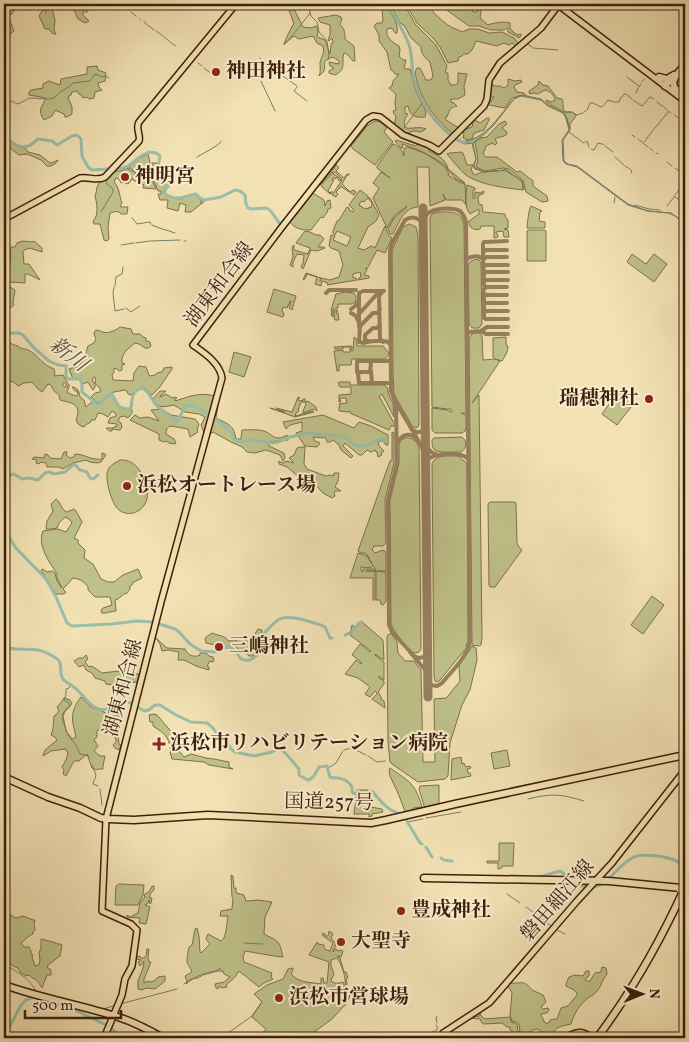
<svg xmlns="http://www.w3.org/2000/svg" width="689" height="1042" font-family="Vollkorn,'Noto Serif JP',serif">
<rect width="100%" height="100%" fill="#f2e1b3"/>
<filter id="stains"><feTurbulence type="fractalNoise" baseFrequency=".004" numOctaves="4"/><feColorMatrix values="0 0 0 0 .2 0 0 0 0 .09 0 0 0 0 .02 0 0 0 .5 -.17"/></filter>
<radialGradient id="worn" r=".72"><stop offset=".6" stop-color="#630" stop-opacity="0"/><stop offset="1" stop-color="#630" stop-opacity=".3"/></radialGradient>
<path fill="#bfc189" stroke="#7e704a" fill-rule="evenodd" d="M10,4h8l-6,10h-3l1,7 4,10 -6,5 -4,1v-27l2,1z
M37,4h6l1,2 1,-2h6l4,16 -1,10 2,4h-3l-4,-5h-4l-6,-13 4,-7z
M65,4h27l4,5 -1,1 -6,-1 -2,3h-4v3l6,6 -4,2 -7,-4 -4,-9 -5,-2z
M290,4h6l-2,5 9,18 7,1 7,-2 1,4 -1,7 8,3 5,14 1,-9 2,-4 -1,-3 -3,3 -1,-1 2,-5v-10l-10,-3 -2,-4 18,-3 5,2 1,3c-4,6 0,5 2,10 1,3 1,7 1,9l9,7 1,15h-2l-6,-7 -3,-1c-3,10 3,16 -9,22l-6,-2v-2l5,-3 -4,-2 -1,-4 10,2v-3l-6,-4c-12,4 -7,5 -9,14l-5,5c2,-4 1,-7 1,-13 1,-7 5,-8 3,-17l-6,-3 -4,-7 -14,3 -5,-3 -10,8c1,-3 8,-19 10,-20l-5,-14z
M390,4h14l11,20 21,21 11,21 -2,7h3v7l3,5h4l3,-2v-10l9,1 -3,12 1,9 -7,4h-7v3l3,1 3,3c-7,1 -8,5 -10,11h-2l1,3 13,8 -5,5h-2c-20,-17 -33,-36 -37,-61l2,-4h3l6,12h5l2,-4 -3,-14c-5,-4 -9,-8 -9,-15l-10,-9 -7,-13 -4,-2z
M406,4h21c7,9 14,17 24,23 3,2 7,2 11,5l7,-3h9l11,4 13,-1 12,6 5,6 -3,2 -4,-3 -3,2 -5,-2 -7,3 -21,-5 -4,9 -4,4h-5l-1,2 -3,1 -1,4 -10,2 -8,-16 -6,-8 -17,-16z
M440,4h12v2l2,3 3,-3 15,3 1,3h4l1,-3h2l1,3 -1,6 8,7c5,-2 16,-4 22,-2v5l3,4 2,1 2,2 4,-1v2l-2,2 -11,-6v-3l-1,-1 -3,2h-13l-12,-4h-10l-25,-18z
M386,5l2,2c4,8 11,17 9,26h-2l-3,-5 -5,1c-2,8 5,13 12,17l1,4 -1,6 4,4h3l-2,8 1,1h5l6,22 10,21 -1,5c-10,1 -15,-1 -17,-11l-3,1v6l3,1c-4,5 -5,9 -2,14 7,1 13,-2 20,1l-5,3 -8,-1 -7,3 -12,-8 2,-10 -2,-2 -1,-3 3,-1 -1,-7 1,-9 -7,-6 3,-2 1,-5 6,-7h-4l-2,-3 -2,-1 -4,-18 -8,-11v-6l-5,-9 3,-3h5l1,-4 -1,-9z
M97,66l1,4 8,3 -1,8 -7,2 1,4 3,3 -7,2 -1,6 -5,1 -2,-2 -4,1 -2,-3 -2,-1 -2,-3 -5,1 -1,3 -3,2 4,10v7l-5,3h-2l-1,-3 -9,-4 -3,6 -8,4c-7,-10 -2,-13 2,-22l-17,-3v-3l2,-2 12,-2v-4l6,-3 11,4 1,-6 26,-5v-7z
M508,79l7,2 6,-1 1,2 -7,3 -1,2 3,5 7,1 1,2 -13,3 -7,10 -16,-3v-1l5,-7h-3l-2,2 -1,-4 4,-4 -2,-3 2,-2 -1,-5 3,5h6l4,2 4,-3z
M539,81l4,4 5,1 9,12 5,1c2,4 0,9 3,13h7l4,3v1l-6,8v5c-2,-4 -2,-12 -6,-16 -5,-6 -13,-6 -18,-12v-1l5,2 4,-2c-1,-5 -5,-9 -10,-10l-7,4 -4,-1 -4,1 -1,-1v-2l9,-6z
M7,114l1,1 1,7 -3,11 2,6 9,7 8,2 3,4 12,3 10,8 4,-1 4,-2v1c-3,3 -7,6 -11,5l-6,-6 -14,-6 -8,1 -9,-7h-6v-34z
M487,118h2v2l-5,10 -10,3 -2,6 -4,1 -5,-2 1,-4 -1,-4 9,-3 1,-5 2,-2 5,3z
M375,121l5,1 6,4v3l-2,3 9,10 -18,23 -22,-16 -2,-3 16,-20z
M505,121l2,3 -5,4 4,3 1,3c-4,4 -8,2 -12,5l2,4 -2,2 -3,-2 -6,3 -3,8 3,3h11l20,15 3,-1 13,10v5l14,10 1,5 -6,1 -16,-10 -3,-12 -14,-11 -6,-1 -18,3 -9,-4 2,-8 -3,-17 6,-4 6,-1 12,-13z
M391,127l38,20v4c8,4 17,8 19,18l17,14 -9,-4 -8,-9 -2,-4 -12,-8 -15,-8 -17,-6 1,4h-2l-6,-7 1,-1 20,6 1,-2c-14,-6 -16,-3 -27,-16z
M393,144c5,1 10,7 11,12v-7l3,-2 17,6 10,6 11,8 4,7h-1v1l11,7 6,2 1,21 -4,-5h-16l-3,-6 2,6 -15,6 -1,-39h-12l1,40c-15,1 -19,16 -25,27h-3l-2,-5 6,-11 12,-10 1,-2 -13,10 -7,12 -14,-30 6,-10 -6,-5 8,-11 9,6 -13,-10v-2z
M461,152l2,1 4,12h6l-2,4 2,5 2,1 7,-3 23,-2 17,11 1,9c-17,-2 -43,-5 -57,-15 -7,-6 -13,-14 -19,-21 3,-2 10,-1 14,-2z
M148,154l2,8 2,18 4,9 -13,-1 1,-3 -11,-5 3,-7 -7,-6 11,-9z
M152,163h5l2,5 12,5 2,2c0,7 -5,10 -9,14v4l1,2 15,4 16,-5 5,7v-2l5,1 -4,3 -1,-1v2l-10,8h-6l1,-7 -6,-2 -2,8 -11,-3 1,-8h-8l-2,-6h3v-3h-3l-4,-10z
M336,164l3,4 -3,3 8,7 3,-4h2v1h-2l-5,9 8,8 3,-2 3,2 -2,3 -14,-9v2l-4,4 2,2 -2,3 -4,-2 10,-15 -1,-2 -6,-6 -2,2 4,2 4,4 -2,1 -2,-4 -2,2 -1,-2 -2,3h2l-6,11 2,2 2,-2v2l-2,1 -9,-8c3,-6 10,-9 12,-15l-14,15 13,-17h2l1,-2v-1z
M129,168v2l6,2 1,2 -7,9 -1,1 -5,-2 -2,1 -2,-4 -3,-1 -2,4c6,6 5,14 8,21l-2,3 2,1h6l-1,7h-6c-3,-4 -7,-2 -11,-1l-2,14 1,12 -2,2 -3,-1 -4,-16h-6l-1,-3c6,-5 4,-18 2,-25 2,-4 1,-8 3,-11 2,-4 8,-7 11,-10h2v-1l2,-3h7z
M467,185l8,3v2h-2v8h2v-6l5,1 4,-2 -1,3 -4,1 -1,4 1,5 3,1 1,7 22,2 1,4 2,2v8l-4,1 4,1 1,7h-5l-1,-6 -7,1v1l2,2v2l-4,1v-12h-13l-1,3c-5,2 -12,-1 -11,-8l10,-7v-5l-9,5c-6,-6 -4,-20 -3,-29z
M360,190l8,6v2l-4,4 -3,-1 -2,4 6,4 1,-1 2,1 1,-2 2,1 1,-5 -4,-5h2l9,17 -3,6 -8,6 -10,21 6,2 7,-4 4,2 10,-22 3,8 4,4 -7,15 -8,-3 -10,19 -2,-1 2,2 -3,5 5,1v2l-11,2 1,-2 2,-1 -1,-5 -7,2v4h3l1,2 -30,5 1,-2 -6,-2 -1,5 -6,-2 2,-7 -10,-3 -2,5 -2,1 3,-7 15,5 -1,3 1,-3 9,2 9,-3 4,-12 -4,-14 -8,-3 -2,-2 2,-11 4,1 -2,4 14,6 4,-9 -14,-6 -2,4 -2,-2v-2l4,-10 2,-1 8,-13 2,1v2l4,2 1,-2 -5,-5z
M313,193l11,7 1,6 2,-5 3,-1 1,8 -4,2 1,1 -5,7 -2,-1 -10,13c-8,0 -15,0 -21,-8z
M531,206l11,5 -2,1 -1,9 6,1v6h-18c0,-3 2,-20 4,-22z
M438,212c13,0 23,-2 26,13l2,188h-5l5,2v13l-1,3 -3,2h-27l-3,-3v-22l15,2 4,2 1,-2 -1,-1h-4l-15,-2 -2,-189 2,-4z
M409,224l3,1 4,2 2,9 1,188 -1,3 -2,1 -4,-2 -18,-32 -1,-20 -1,-124 11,-23z
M528,230h16l2,1v30h-19v-30z
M305,231l5,1 6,3h4l4,4 -6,8h6l1,1 -8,3 -6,-1 -8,19 -2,-2 2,-4 1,-8 -7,-1 -4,8v5l-3,-2 3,-8 -1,-10 2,-2v5l14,4 2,-6 -14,-5z
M23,241l9,1 2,-1 8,7v4l-12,-4 -6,2 -1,2 1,12h5l11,16 -12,-6h-3v9l-16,-1 1,5 5,3c0,4 -2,8 -2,13l1,2 -6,5v-13l-4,-6v-24l7,-7 -1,-3 1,-10h4l2,-4z
M632,254l14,10 8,-10 13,10 -13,18 -27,-20z
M477,259l2,1 2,3 1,61 -3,4c-5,0 -8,1 -10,-4l-1,-59 3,-4z
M274,289l22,7 -4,14 -3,-2 2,-7h-1l-3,7 -4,-1 -1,4 2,3 -1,3 -16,-5z
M345,292l9,1 2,3v5l-4,3h-14v4h-2v2l2,1h-2v2h2l1,7h-4l-1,-2v-9h-1v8l-2,-2 1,-3 -1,-2 5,-16z
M120,327l11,2 2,5h7l3,3 3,1v3l4,1 1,4 -2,2h-4l-6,-4 -4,-1c-7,6 -14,10 -13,20l3,1 -3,1v5l-3,1 -2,-2 -3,-1v4l-2,3 1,5 20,1 1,-8 5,-7 7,1 3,8 1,1 5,-1 2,-2 5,-1 2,-4 8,-1v2l-13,19 -7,7 -6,-6 -5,-2 -6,4 -4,4 -3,-1 -1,-3 -2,-1 -16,3 -10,10h-1l-7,-6 4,-4 5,-1v-4c-6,-4 -4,-5 -5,-11h-1l-2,2 1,3h1c1,3 2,5 -1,8l-1,-1 -4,-7 -5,2 -3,-5h-7l-4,-10 6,-2h4l1,-3c7,-6 5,-10 8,-18l6,-3 2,-4 -2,-5 1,-3 3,-1c8,5 15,2 22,-3z
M474,333h6l2,3 1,24 12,-1 -2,-2v-19l13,-1v8l2,1c0,6 -3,10 -6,15l-7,-2 5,2 -28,42 7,-8 3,243 -1,7 -2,1 -7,-1 -3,-306 2,-4z
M354,337l3,2v7h26l6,7c-1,4 -3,6 -7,6h-30l-1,6h-12v6h-2l-3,-20 9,-1v2h7v-5h-7v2h-8l-1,-2 18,-1v2l-1,2 2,1z
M4,341c6,1 8,4 14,5 4,4 7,2 12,5 9,5 12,14 24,18l1,4 -1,3 9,-1 5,9 2,2h-3l-3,-4 -1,1v3l6,2 -2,3 1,2 8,3 2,-1 -1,-4h-2l-3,-4c7,1 7,5 8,10l4,3 2,7 7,-6 4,3h3l11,-10c8,12 4,14 21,16v3l-4,5 -4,-2 -4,1 -2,4 3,2 1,4 -2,3 -8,-1v2h-3l-3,-3h6l5,-2v-2l-9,-1 2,-5 6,-2v-2l-4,-3 -4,6 -5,-3 -5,-1 -3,7h-4v2l-4,2 -3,3 -3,-1 -4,-3v-3h-1c1,-3 2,-6 2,-9 -1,-9 -12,-9 -18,-11l-1,-5 -5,-4 -3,-6 -3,-1 -6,8c-4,-2 -7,-7 -10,-10l-8,1 -6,3 -4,-4 -10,-2z
M234,352l17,5 -7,20 -15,-5z
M340,382h10v3h34l3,2 2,8 4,8 1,14 -12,-23 -3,2 15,27v3h-3l-2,4 -39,-17v-2l-2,1 -9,-1v-4h1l-1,-3 8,-1 -1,-5h-5l-1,1 1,3h-2v-7l12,-1v-7h-11l-2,-4z
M619,390l16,12 -18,23 -15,-11z
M160,391h6l-1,1 -5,4v1l6,-3 6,4 3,-1 2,1 -2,1v2c16,-5 24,-9 40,-5l1,9 2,1 -2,12c12,6 18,7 20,21h5l1,-9c8,0 15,-1 22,1 10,4 11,11 23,4l1,5 -20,2 1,4 15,7 1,5 -2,3 -3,-6 -14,-5 -11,3 -8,-1 -5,-5 -11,-5 -18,-10 -3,2 -3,8h-1l1,-6 -3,-3 -3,-8 4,-8 -6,-3 -14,-2 -11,-7c-10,2 -16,4 -22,-5z
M298,397l2,1h-2v2l5,1v-2h2v3l3,-1 8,6 1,4 -3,-2 -11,4v-2l3,-7 -1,-2h-4l-3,8 1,1 -3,2 -1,3 18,-5 1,1 -19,5 -25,-9 15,4 -9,-4 16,4z
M162,409l9,6 24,4 4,5 -2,6 1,2 -8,5 -2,-8 -17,-3c-4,1 -5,4 -5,8l8,5 2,4 -1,1 -6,-1 -3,-2 -2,1 -5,-2v-6l-29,-14 5,-5 5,3 8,-1 11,4 -8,-11z
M323,415l31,13 5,-6 12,4 17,9v10h-2l-3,-4h-5l1,5 5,5 -3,2 1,2 -4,2 -1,-5h-1l-1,-2 -4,2 -4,-2 -5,5h-3l-14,-12 -2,3 10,10 -2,2 -10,-8 -2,-5 -6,-5 -3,2h-3l-1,-4 -13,-1 2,4 5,2 -3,4 -12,-1 -9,-13 6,-2v-9l-12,3 -4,4 -3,-7z
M392,432l2,1v30l-9,37 1,43 -3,3h-9l-2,4 3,3 8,-3 3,2v19h-9l9,1v29l-3,4 -2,-1 -1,-4h-4v-29l-3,-6 -2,3 -10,-1v4l2,1v-3h12v2h-9h9v29h-2v-22h-23l8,-25 9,3 5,8 -4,-8 -3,-3h-4l-3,-2 32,-90 2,-1z
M462,437l3,3c1,5 1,9 -4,12 -7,0 -25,2 -28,-4 -1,-2 -1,-6 -1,-8l2,-2z
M405,438c7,-1 11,3 14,9l2,202 -2,3c-1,0 -3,1 -4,1 -6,-1 -22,-23 -24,-29l-1,-124 9,-37v-19l2,-4z
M302,447h3l-1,17 3,5 19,7 4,-1 3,1 1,-3h5l-1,8 -3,6 6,4h-5l-2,1 1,4 -3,2 -9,-5 -13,-14 -11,-2 -12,-10 -8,-3v-3l4,2 3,-2 8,2 -5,-5 5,-3 3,-7z
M64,452h3l-1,3 4,3 4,-1 1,-3c9,0 18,7 27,5v-6l3,1 1,1 -5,7 -4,1 -7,-1 -4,-2 -13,3 -10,6 -4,-2h-12l-1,-4 -5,-1 -2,2 -3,-1 1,-3 -5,-1 2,-2 10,1 1,-4 3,1 2,3 11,1z
M458,456l5,4 4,4 1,178 -2,3 1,2 -27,33 -3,2 -2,-1 -1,-4 -2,-214c5,-9 17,-7 26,-7z
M120,460c17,-1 25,16 27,32 3,15 -15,28 -28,18 -7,-5 -15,-32 -11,-40 2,-5 7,-7 12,-10z
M56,499c5,3 5,11 11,13l7,-3 2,2 6,11 -8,16 4,2v3l7,7 -1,8 9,6 8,15 7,3h6l9,-7 15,-6 4,9 -10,5 1,1 -3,2v3l-3,4c-5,1 -7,6 -12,7l1,11c-5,0 -10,3 -14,2l-1,-3 2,-2 9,-3 -2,-8h-15l-7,-7v-3c-4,-5 -7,-8 -15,-9l-10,11 3,3 -2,2h-8l-15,-24 2,-1 4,3 5,-1 3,2 2,8 5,7 -5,-10v-4c-8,-13 -20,-28 -14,-43l15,-2 8,3 6,-9 -3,-4 -4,-2 -6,6 -2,5 -7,1h-4l1,-8 6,-10 -2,-7z
M490,502h25l1,2 1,39 2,4 3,3 -27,37h-5l-1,-2 -1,-81z
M652,596l12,9 -21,29 -12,-9z
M362,622l21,18 1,20 -9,-6v1l9,7v18l-5,-4 -1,1 6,4v3l-6,8 3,5v2l3,2 1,7 -13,-9 5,-5v-1l-2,-2 -5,6 -5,-3 5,-7 -12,-9 -13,-4 11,-14 5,4 1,-1 -10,-8 8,-11 10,8 1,-1 -21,-16 2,-10 4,3 3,-4z
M258,629l4,1c-4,12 1,15 -9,26h-4l-5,-6 -4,1 -7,-7 -2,2 -15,3 -1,-4 -9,-2 -1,-5 7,-5c4,2 8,2 12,4 6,3 0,3 7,4 9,1 11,-8 19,-2v2l4,5 4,-1v-5l-3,-4 1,-4z
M391,633l6,9 1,11 7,8h9l7,9 2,92h12l-1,-63 12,-1 2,-2 12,-15c0,-5 -2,-13 0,-17 3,-7 9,-11 12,-18l4,2 1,12 -7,30 -8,15 -12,38 -2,33 -3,3 -27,3 -26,-18 -2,-2 -2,-22 -1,-103 1,-2z
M156,638l11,10 18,1c2,6 9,9 15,6v-2h6l3,3 4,1 1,3 -1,2 -3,-1 -3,5 2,1v3l-13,-4 -12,-6h-6l1,-8 -11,-2 -6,1 -2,-7z
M86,655l2,4 -3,3 4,5 2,-1 4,2 7,5 17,-2 4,2 15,1h1l-2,8 -25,3 -6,-1 -1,-3 -10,-3 -3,-5 -6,-3 -2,-5 -5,2 -5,-6 5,-3h4z
M81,697c3,3 6,7 9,9 7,5 14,4 19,10h6l8,-2v2l-2,3 -5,2c2,8 2,15 3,23l2,1 -2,5 -4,-2 -2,-3 3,-3v-3l-11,-10 -4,-1 -4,3v6l-3,3 4,6 -4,5 6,5h5l-2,10v3h-5l-2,1 -4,-2 -5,-14 -8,7h-5l-8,15 -3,-2 1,-4 -2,-3 4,-7 2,-6 -2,-5 -15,2 -8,5 2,-6 12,-10 -2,-3 -4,-2 2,-6 1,-13 3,-2 2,-4 -2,-2c1,-3 5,-6 7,-10l6,2 2,4 -6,5 -3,7 3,15 6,8 4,-2c-4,-17 -7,-24 5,-40z
M154,714l3,1 18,21 1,11 8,10 7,-3 15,4 8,1 15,3v5l4,2 -24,-4 -5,-3 -32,-3 -2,-7 1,-1c-3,-16 -6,-17 -18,-25v-4h-3l-1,-7z
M507,750l3,16 -16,3 -3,-16z
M461,757l1,7 2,-1 2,4 4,-1 1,2 -4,1 1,4h2l1,3 -20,4 1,-21z
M390,768c20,14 25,15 32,39l-9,1 1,4 -8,2 -8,-21 -8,-17 -1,-6z
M439,785v21l-4,1v-2l-6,1 1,2 -5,1 -6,-20 1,-3z
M357,790h11l-1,10 5,1 -1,6 11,2 1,3 -11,2v2l-3,1v-3h-15z
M499,843h15l-1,23h-11v2l-4,1v-6h-11v-2h12z
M231,875l2,1 1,12h2v5l8,2 2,6 12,-1 14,2 -7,15 -1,17c15,8 15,5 19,23l-9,-1 -29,-5 -2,6 1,5 28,11 -1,4 2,2 -9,4 -5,4 -20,-16 -4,6 -9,8 1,2 -6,1 -1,-2 -2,1v2l-2,-1 -1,-4 9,-2 6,-5 -6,-3 -1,-3c-11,-1 -29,5 -37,13l1,-3 -2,-5 7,-4c-1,-4 -4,-7 -5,-10 0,-5 1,-10 2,-15l3,-2 3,-16 2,-1 2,8 1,16 1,1 9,-9 -4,-5 2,-5 13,7 3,-3 2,-7 2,-15h-8l1,-5 11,-2 1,-11 -1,-1z
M119,884l25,1 -1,10 -5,10h-23l1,-19z
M152,886h2v4l-3,3 -2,5h3l-1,5 -1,1 -1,-4 -1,3 -3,2 5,2 -4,17 -7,-1 1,-5 -13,-1v-2l3,2 8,-4 2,-10 5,-6 -1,-2 1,-1 4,-2z
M9,908l-2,5 9,5 7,-2 10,4h2l-1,4 1,6 -2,2v2l-4,2 -8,7 3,4h5l2,4v3l2,1 -1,2 3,9 4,-1 1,-5 -1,-7 2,-5v-9l12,3 5,2h2l2,1 -2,11 -12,9 -1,2 4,3v5h-4l-5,13c-3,-4 -5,-9 -10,-10l-3,-3 -3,1 -6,-4 -2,-4 -5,-2 -6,-5h-3v-52z
M329,931l4,3 -2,4 5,6 -3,8 2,-3 4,2 1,-1 3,1 -2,6 -4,-1 3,2 4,14h2l2,6 -2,1 1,4 -2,7 5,3 -1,6 -4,4 1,1 -14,15 -26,19h-37l-6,-5 3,-4 -14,-12 10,-15 -8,-8 13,-9 16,-6 5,-10 5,-1v2l-2,4c8,9 18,8 30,10v-6h2l1,5h3l2,-21 -20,-7 8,-13 1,2 6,1v3l2,2 4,1 3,-8 -11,-8 1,-2 2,1v2h3zM337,958c5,7 9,19 8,27h-1l-1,-3c-4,1 -6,2 -11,0l-1,-2 3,-6 -3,-8v-6z
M147,949h2l-1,9 1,4h2l-7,17v4l4,-2 2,1 4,-1 4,-4 7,-1v5l-10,8 -8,-1 -6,2 -3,-1c0,-3 0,-5 0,-8 2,-6 6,-13 6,-20l-4,5 -2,-4 3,-2 -4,-1v-2l3,-1 1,2h3l2,-2z
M602,967l4,1 1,6c-5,5 -5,12 -10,17 -2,3 -6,5 -9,7 -9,7 -14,16 -17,26 -8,2 -15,2 -18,10l-6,2v2h-5l3,-3 -2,-3 -6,-3 -5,1 -2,2v6h-5l-5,-6 -1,-8 -2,-2 -5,-1 -2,-6 2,-22 -4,-7 1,-3c12,1 15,-4 23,7l11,5 3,7 -5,5 2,2 5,-1 1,2 -2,3 -6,1v1l4,8h4l1,-3 5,-1h2l4,-11 7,-2 9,-11v-2l-3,-3 -8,-4v-2l3,-7 6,-2 8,1 3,-5h3v5l-4,3 2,2h3l5,-8 6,-1z
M480,1012l1,4 4,3 25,-2 1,5 6,2 1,7 6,7h-9l-1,-5 -4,-3v-3h-3l-5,-4 -18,1 -2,-1 -2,-4 -11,-1 10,-2z"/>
<path fill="#9cbea9" stroke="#767e6a" d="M523,95l18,4 7,6 16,8 6,17 -7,10 1,21 4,3 9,2 51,38 20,7 23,2 14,10 -10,-7 -6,-3 -21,-2 -20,-6 -51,-38 -11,-3 -3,-3 -1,-21 7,-10 -3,-12 -3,-5 -15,-7 -7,-6 -20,-4 -7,3 -21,27 -13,12 -7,5 3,16 -2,7 1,2 10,4 22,-2 15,11 2,9 -2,-9 -16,-11 -21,2 -10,-3 -2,-3 3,-7 -4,-16 -7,1v-3c21,-2 36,-28 49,-42l4,-3z"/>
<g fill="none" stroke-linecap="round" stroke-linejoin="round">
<path stroke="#767e6a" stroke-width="1" d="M44,4l2,9
M84,4l11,1 3,-1
M306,4l3,5 2,7 6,6 2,10 8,9 2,14 -1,5
M511,4l9,1
M658,4l23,5
M122,5l4,3
M521,5l18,3
M648,5l1,-1
M682,10l3,2
M131,12l5,4
M140,19l1,1
M144,22h1
M145,23l9,7
M156,31l7,5
M164,37l5,4
M170,42l6,4
M526,43l6,4
M284,45c9,-10 18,-21 26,-32
M533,48l25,2
M260,58l4,4
M198,63l4,3
M269,65l13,10
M204,68l8,6
M214,75v1
M283,76l14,10
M627,77l12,9
M261,81l14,30
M642,82l2,-3
M297,87l-3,4 13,10
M639,87l2,-3
M636,93l2,-5
M622,97l2,-3h2l6,5
M650,97l4,2
M27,99l3,-1 18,1 6,-1 6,-6 7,-4 6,-5 17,-2 5,-7 3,1 5,2 2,-1 4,2
M633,100l9,6 8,-9
M4,102l8,-1 3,2
M615,102h4l2,-5
M657,102l5,4
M16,104l4,-1 6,-3
M604,105l4,-5 6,2
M663,106l4,4
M668,111l3,2
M562,112h10l5,3 6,-2
M584,112l3,-2 3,-7h3l8,4 2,-1
M674,115l6,4
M681,120l4,4
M404,128l19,-26
M655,128l13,-16
M569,132l12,9
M632,135l3,2
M638,139l4,3
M587,141l2,6
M582,142l2,1
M585,142h1
M644,142l10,-13
M643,143l5,4
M603,144l1,1
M605,146l8,6
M650,148l3,3
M591,149l3,1 4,-7 4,1
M656,153l2,1
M197,157c8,-5 18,-9 24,-15
M615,157l9,8
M667,162l5,4
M625,166l3,2
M629,168l3,3 -1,2
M675,168l5,4
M680,172l5,4
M683,185l2,-3
M675,195l7,-9
M674,196l11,8
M201,198l1,6
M614,203l1,-6
M667,206l7,-9
M633,207l2,-2 14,4 11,1
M101,212l12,-20v-3l-6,-5 -1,-4
M132,218l5,6 13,-2 1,2
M152,225l10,4
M163,229l12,4
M151,241l29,-1
M184,241h2
M136,243l14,-2
M121,245l13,-2
M115,286l1,-9 6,-3 1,-7
M114,287l-1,6 2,18 9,-2
M126,308l5,4 9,-6
M71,684l-2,4 -3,1v6l-2,5 5,3 1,4 -7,6 -1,6 6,16 8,10 4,9 9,2
M344,750l8,-2 14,7
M368,756l9,6 8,-1
M92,765l4,10 -1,4
M328,768l8,-5 7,-12
M94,780l-1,4 5,2
M100,789l2,16
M528,799c24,-6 33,-5 56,2
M426,818l35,-6
M407,822l16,-3
M507,894l13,9
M526,907l11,8
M538,916l14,11
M557,930l8,4
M244,943l19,1
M4,963c14,11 23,12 32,28
M184,984l7,-5 7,-1 5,-3 11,-3 7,-4
M120,1004l57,-15
M101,1010l15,-5
M437,1023l-1,-4 1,-3
M221,1038l31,-22 9,-13
M421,1038l17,-9 -2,-4"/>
<path stroke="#9cbea9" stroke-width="3" d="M388,4c7,13 16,27 21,41 4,11 2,23 5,34 5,21 16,38 32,52 6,5 11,10 19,12
M4,105c12,15 -1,19 3,31 3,7 14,13 21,10 4,-1 7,-5 10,-7l14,2 5,4 15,-9 5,-1 4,4 1,17 6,11 4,3 31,-2 5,-2 13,-10 8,-4 7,1 4,3 -2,11c5,4 12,3 15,8 1,7 -4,10 -8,15v4c14,8 17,2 31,0l5,5 4,1 16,-3 14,-7 5,1 5,4 1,9 2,4 4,1 15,-1c7,5 9,12 15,18
M4,333h15l4,2 10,12 16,14 9,4 8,1v9l1,4h13l2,5v8l15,12h3l9,-10 2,-1c8,11 4,16 20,16 1,-9 0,-18 11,-21 8,3 9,12 15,18 7,7 12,6 18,16 7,-3 6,-12 11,-17l8,1 15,8
M215,418l16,14 3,8 7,2 9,-2 22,3 6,-1 12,-5 18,-4 37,4 10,8 5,1 8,-1 12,-6 7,2
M4,475l4,1 6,-2 8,5 7,-1 9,2 7,-7 4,-1 5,2 11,-2 9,-8 6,6 7,2 3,6 3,1 5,-4
M4,528l11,19 31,32 10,18 11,26 5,3 40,-2 24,-3 17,1 22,7 4,3 11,12 11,7 15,1 7,-4 7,-1 3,2 3,3 5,7c9,4 17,-2 20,-12 2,-4 0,-8 2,-13 5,-4 9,-10 15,-14 9,-7 32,2 43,5l4,2 5,11h2
M352,632l7,-9 3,-1
M345,635l4,-2
M4,647c11,4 22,1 34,3 6,1 13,5 18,8 8,5 2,14 7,21 3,4 9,6 12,9 8,6 13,17 23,21 12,4 19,-9 29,-7 6,1 12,6 17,9l5,-1 6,-5h5l16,10 15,7 16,1 6,5 6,9 9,7 3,5 4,3 19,4 18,-4 6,-3 4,1 6,6 11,13v6l9,5c6,-1 8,-8 11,-13l8,-1 3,11 3,1c7,-1 15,2 19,9v4l1,2c6,1 11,3 17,-1h3c6,7 10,13 18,18 5,3 10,3 14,8l15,25 2,1
M426,847l6,10
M441,858l3,2 8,1
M536,878l24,-7 7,5
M608,880c7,-8 15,-17 24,-22 8,-5 31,-2 39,1 6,1 10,5 14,8
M579,885l11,3 10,-3
M73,1009l37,18 12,11
M4,1032l4,-2 13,-25 5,-5 5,-2"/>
<path stroke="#988060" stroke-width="4" d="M483,252l3,-2h21
M483,260v-16l1,-2 23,-1
M483,260l3,-3h21
M466,261l2,-3c5,-2 11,-3 15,1l1,26 2,2 -3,3 1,4 2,1 -2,1v5l2,2 -2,1v14l2,1h22
M483,267l3,-2h22
M484,274l2,-2h22
M483,282l3,-2h22
M486,287h21
M383,291l-4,5 1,42 3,4
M326,293l3,-3h27
M486,295h21
M486,303h21
M351,309l4,-3 2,-3
M380,309l-2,4h-5l-13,13 -1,16 5,1c4,-2 20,-3 24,-1 1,1 2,2 3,3
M351,313l5,3 2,5
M484,313l2,-2h22
M359,314l18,-20
M359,327v-34l4,-2h21
M481,331l6,-4h21
M467,335l2,-3 12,-1 5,3h22
M368,341l-3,-1v-5l8,-7h4l3,-3
M369,361l2,2 -1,9h-13v-11c11,0 22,0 33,0l1,1
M371,371l1,12h18l1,-1
M360,372l-2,2 1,9h11l1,-1
M395,401l1,6 1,56 -9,37 1,125 3,7 22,24 5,2 5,-1 3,-6
M413,430c6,5 11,1 12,-6
M418,440l-23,-39 -4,-10 -1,-140 2,-8 13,-23c8,-5 16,-2 18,7
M398,441c13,-17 25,4 27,17
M425,441c2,7 4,11 11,13
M426,469l2,-10c8,-6 33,-8 40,0
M410,652l16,19 5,14 6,1 5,-3c9,-11 27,-28 28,-43l-4,-418c-1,-4 -3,-8 -6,-11 -7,-4 -23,-3 -30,1 -4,2 -6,5 -7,10"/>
<path stroke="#988060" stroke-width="9" d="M423,208l5,489"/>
<defs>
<path id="major" d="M557,4l128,97
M4,219l76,-41c9,-2 16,4 25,-1l34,-36c2,-7 -4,-12 0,-19l97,-118
M104,1038l18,-43 3,-16 7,-13 5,-36 -6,-6 -29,-13 4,-92 55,-217 61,-224c-2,-15 -18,-25 -29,-33l89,-118 84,-107 7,-4 7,1 23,18 26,10 10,6 45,-45 3,-7 2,-19 11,-17 41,-35 18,-24
M441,1038l2,-5 46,-30 8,-9 80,-93 35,-38 73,-93"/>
<path id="highway" d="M659,77l8,2 5,-3
M665,86l9,-11
M681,94c-2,-2 -4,-4 -6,-6 -6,-8 6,-18 10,-23
M4,777l44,20 32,11 21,10 8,1 25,1 74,-5 163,8 15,-3 69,-16 230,-49
M424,878l185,3 72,7
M4,985c37,13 76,20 114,32 16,5 31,13 45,21
M566,1038c10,-5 15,-8 25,0
M576,1038l9,-2 3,1
M597,1038c35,-47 64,-98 88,-151
M608,1038l7,-1"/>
</defs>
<use href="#major" stroke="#3e1f0c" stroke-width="8"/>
<use href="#highway" stroke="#3e1f0c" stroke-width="9"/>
<use href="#major" stroke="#f2e1b3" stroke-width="5"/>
<use href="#highway" stroke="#f2e1b3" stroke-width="6"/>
<defs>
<path id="highway-bridge" d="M680,890l5,1"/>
</defs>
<use href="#highway-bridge" stroke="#3e1f0c" stroke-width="9" stroke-linecap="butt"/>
<use href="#highway-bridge" stroke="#f2e1b3" stroke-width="6"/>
</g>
<g fill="#8f2418" stroke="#f7ecce" stroke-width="2">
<circle cx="216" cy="72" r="5"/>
<circle cx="125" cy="177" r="5"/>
<circle cx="649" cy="399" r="5"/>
<circle cx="127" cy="486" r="5"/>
<circle cx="219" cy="647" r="5"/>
<path d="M156.5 736.5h5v5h5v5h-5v5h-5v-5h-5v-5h5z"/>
<circle cx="401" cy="911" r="5"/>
<circle cx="341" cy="942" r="5"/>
<circle cx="279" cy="998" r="5"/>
</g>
<g text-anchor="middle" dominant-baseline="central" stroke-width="4" stroke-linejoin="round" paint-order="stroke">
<g font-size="20" font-weight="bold" fill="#3e1f0c" stroke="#f7ecce" text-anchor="start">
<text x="226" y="72">神田神社</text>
<text x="135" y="177">神明宮</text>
<text x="639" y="399" text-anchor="end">瑞穂神社</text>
<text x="137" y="486">浜松オートレース場</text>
<text x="229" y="647">三嶋神社</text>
<text x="170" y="744">浜松市リハビリテーション病院</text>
<text x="411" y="911">豊成神社</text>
<text x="351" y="942">大聖寺</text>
<text x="289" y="998">浜松市営球場</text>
</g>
<g font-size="20" fill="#3e1f0c" stroke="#f7ecce">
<text transform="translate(220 285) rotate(-53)">湖東和合線</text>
<text transform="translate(124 688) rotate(-75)">湖東和合線</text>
<text transform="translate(329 803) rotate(1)">国道257号</text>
<text transform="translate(558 901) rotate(-49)">磐田細江線</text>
</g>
<g font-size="21" font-style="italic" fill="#5a4f3b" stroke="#f7ecce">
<text transform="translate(68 355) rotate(38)">新川</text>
</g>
</g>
<rect width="689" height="1042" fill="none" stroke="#f2e1b3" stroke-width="20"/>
<rect x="5" y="5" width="679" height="1032" fill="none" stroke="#3e1f0c" stroke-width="2.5"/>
<rect x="10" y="10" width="669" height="1022" fill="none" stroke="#3e1f0c"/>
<g transform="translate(642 994) rotate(89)" stroke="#f7ecce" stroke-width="4" paint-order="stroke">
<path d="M0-4L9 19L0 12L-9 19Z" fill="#3e1f0c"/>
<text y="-8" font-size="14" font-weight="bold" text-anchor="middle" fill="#3e1f0c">N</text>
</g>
<path d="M25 1010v8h96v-8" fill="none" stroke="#3e1f0c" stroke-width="2.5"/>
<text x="32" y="1010" font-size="15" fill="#3e1f0c" stroke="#f7ecce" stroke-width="4" paint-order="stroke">500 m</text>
<rect width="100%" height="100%" filter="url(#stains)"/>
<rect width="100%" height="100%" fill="url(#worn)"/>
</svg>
